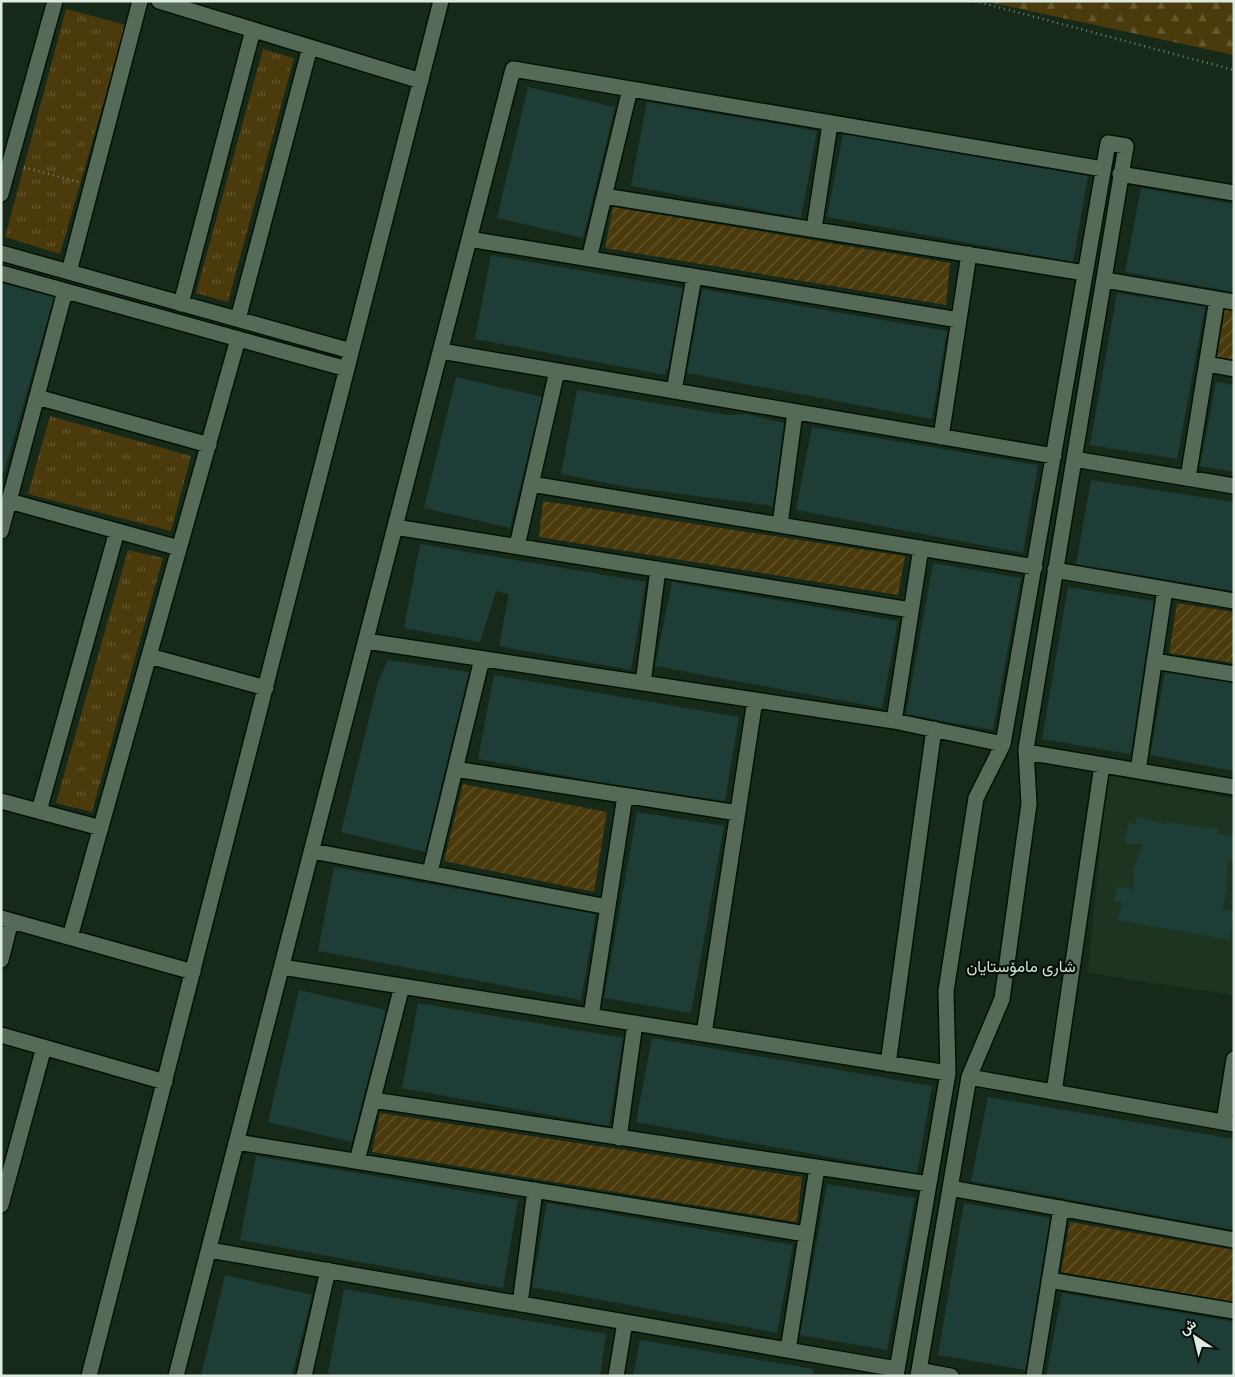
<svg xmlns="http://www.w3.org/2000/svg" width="1235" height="1377" font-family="'Open Sans',Vazirmatn,sans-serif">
<defs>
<pattern id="forest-firs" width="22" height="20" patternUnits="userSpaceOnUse" patternTransform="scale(1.25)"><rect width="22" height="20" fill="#4b3a0c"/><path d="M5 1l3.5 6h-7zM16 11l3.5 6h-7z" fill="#65572f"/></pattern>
<pattern id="park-tufts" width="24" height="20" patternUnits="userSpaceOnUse" patternTransform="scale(1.25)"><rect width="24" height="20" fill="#4b3a0c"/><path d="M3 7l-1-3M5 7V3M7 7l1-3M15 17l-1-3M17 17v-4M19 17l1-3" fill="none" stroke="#65572f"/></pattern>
<pattern id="garden-furrows" width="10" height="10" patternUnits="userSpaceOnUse" patternTransform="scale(1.25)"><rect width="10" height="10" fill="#4b3a0c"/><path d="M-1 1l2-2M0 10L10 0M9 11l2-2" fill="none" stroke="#65572f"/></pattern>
</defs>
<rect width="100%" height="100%" fill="#172a1a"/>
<path fill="#1c3420" d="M1107,775l127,24v182l-2,14 -144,-22z"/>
<path fill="url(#forest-firs)" d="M983,1h251v54z"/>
<path fill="url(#park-tufts)" d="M66,9l60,16 -66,229 -55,-17z
M263,49l31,9 -66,244 -32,-9z
M50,416l141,40 -20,75 -143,-37z
M128,550l35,8 -71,254 -36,-9z"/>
<path fill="url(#garden-furrows)" d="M613,207l337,56 -4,42 -341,-57z
M1225,310l9,1v49l-17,-3z
M543,501l362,55 -7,39 -359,-58z
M1177,603l57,9v51l-65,-10z
M463,784l144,28 -13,80 -150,-31z
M380,1113l422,64 -5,45 -425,-70z
M1070,1222l164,28v52l-173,-30z"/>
<path fill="#1f3d37" d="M528,87l87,20 -32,131 -86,-20z
M647,102l170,29 -16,87 -170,-32z
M843,134l245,42 -15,86 -246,-45z
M1141,188l93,16v88l-109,-20z
M491,255l192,33 -15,81h-2l-1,6 -190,-36z
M1,283l53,14 -50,176h-3z
M702,289l245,42 -15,88 -245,-46z
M1117,293l88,14 -28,152 -87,-14z
M456,377l86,20 -32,131 -86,-20z
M1216,382l18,3v87l-34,-6z
M577,390l151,25 18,-1 38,9 -11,83 -146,-19 -66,-13z
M812,427l226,38 -15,88 -227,-43z
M1091,480l143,22v89l-158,-27z
M420,544l226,38 -15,88 -132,-24 10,-52 -13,-3 -16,51 -76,-14z
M933,563l88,15 -28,152 -87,-16z
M672,582l226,39 -16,87 -227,-42z
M1068,587l86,14 -23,151 -2,2 -87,-15z
M388,660l81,12 -44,180 -84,-20 37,-150z
M1165,672l69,11v88l-84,-16z
M494,675l245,42 -14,84 -133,-20 -114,-22z
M637,812l87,14 -33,187 -87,-15z
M1136,817l30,7 1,-2 51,7v4l16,4v23l-6,-1 -1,30 -5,21 12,1 -4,29 -113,-20 5,-17 -8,-2 3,-15 17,3v-22l9,-23h-18l3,-21 8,1z
M334,867l262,47 -15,86 -263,-49z
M299,990l87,20 -34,132 -84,-20z
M418,1003l205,35 -14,88 -207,-38z
M652,1038l280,48 -15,87 -281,-51z
M988,1097l246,42v91l-263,-49z
M256,1156l262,44 -15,88 -263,-48z
M827,1184l88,14 -28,152 -87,-15z
M547,1203l246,42 -16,88 -245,-46z
M964,1203l86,15 -25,152 -87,-15z
M225,1275l87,20 -20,81h-91z
M344,1289l262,45 -6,42h-259l-13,-3z
M1062,1293l172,29v54h-188z
M640,1340l174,29 -1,7h-180z"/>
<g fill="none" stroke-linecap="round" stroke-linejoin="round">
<defs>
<path id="minor" d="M159,1l262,80
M1120,174l114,19
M1,194l54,-193
M604,196l481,77
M814,229l16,-105
M469,239l490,81
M1,253l350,98
M589,259l41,-170
M69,272l71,-271
M1,273l346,96
M1105,280l129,22
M181,304l72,-274
M238,319l72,-272
M441,351l613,105
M1207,364l27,5
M674,391l20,-114
M37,397l172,48
M941,437l28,-183
M1074,459l160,27
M1188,478l29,-179
M531,484l504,83
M9,501l170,47
M780,525l15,-113
M395,527l516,83
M1,531l64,-240
M517,546l40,-175
M1055,570l179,31
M366,641l528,80 109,23
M149,656l117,32
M1154,661l80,13
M643,683l15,-114
M894,721l27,-173
M1026,752l208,35
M455,769l283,44
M1138,771l27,-182
M1,801l100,27
M39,811l78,-280
M312,851l296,56
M430,872l52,-213
M1,918l192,54
M70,937l168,-598
M1,960l10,-39
M282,967l666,106
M591,1016l34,-220
M704,1034l51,-334
M1,1035l164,47
M888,1064l46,-335
M969,1077l265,47
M1054,1092l48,-327
M373,1100l556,84
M1224,1122l10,-63
M619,1138l16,-115
M237,1142l569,92
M357,1161l45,-175
M950,1188l284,52
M1,1205l43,-158
M209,1250l688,119
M1049,1280l185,31
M520,1304l15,-114
M788,1350l29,-182
M919,1370l32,6
M89,1376l352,-1375
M176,1376l337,-1307 590,100
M304,1376l24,-106
M616,1376l9,-54
M896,1376l52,-303 -2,-82 30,-193 27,-54 105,-601 18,3 -100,603 3,55 -27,195 -33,78 -51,299
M1034,1376l27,-168"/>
</defs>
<use href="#minor" stroke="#021205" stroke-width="18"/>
<path stroke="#738375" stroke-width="2.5" stroke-dasharray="1 4" stroke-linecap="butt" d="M975,1l259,69
M24,167l54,15"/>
<use href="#minor" stroke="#556a57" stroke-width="15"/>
</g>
<g text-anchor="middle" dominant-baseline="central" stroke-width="4.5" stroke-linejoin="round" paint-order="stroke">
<g font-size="16" fill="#cee6d1" stroke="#081009">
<text x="1021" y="966">شاری مامۆستایان</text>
</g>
</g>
<rect width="1235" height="1377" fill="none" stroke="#e0ece1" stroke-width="5"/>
<g transform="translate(1195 1337) rotate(325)" stroke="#081009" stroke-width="4" paint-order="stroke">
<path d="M0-4L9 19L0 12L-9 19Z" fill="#e0ece1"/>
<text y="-8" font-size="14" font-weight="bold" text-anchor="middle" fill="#e0ece1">ش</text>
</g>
</svg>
